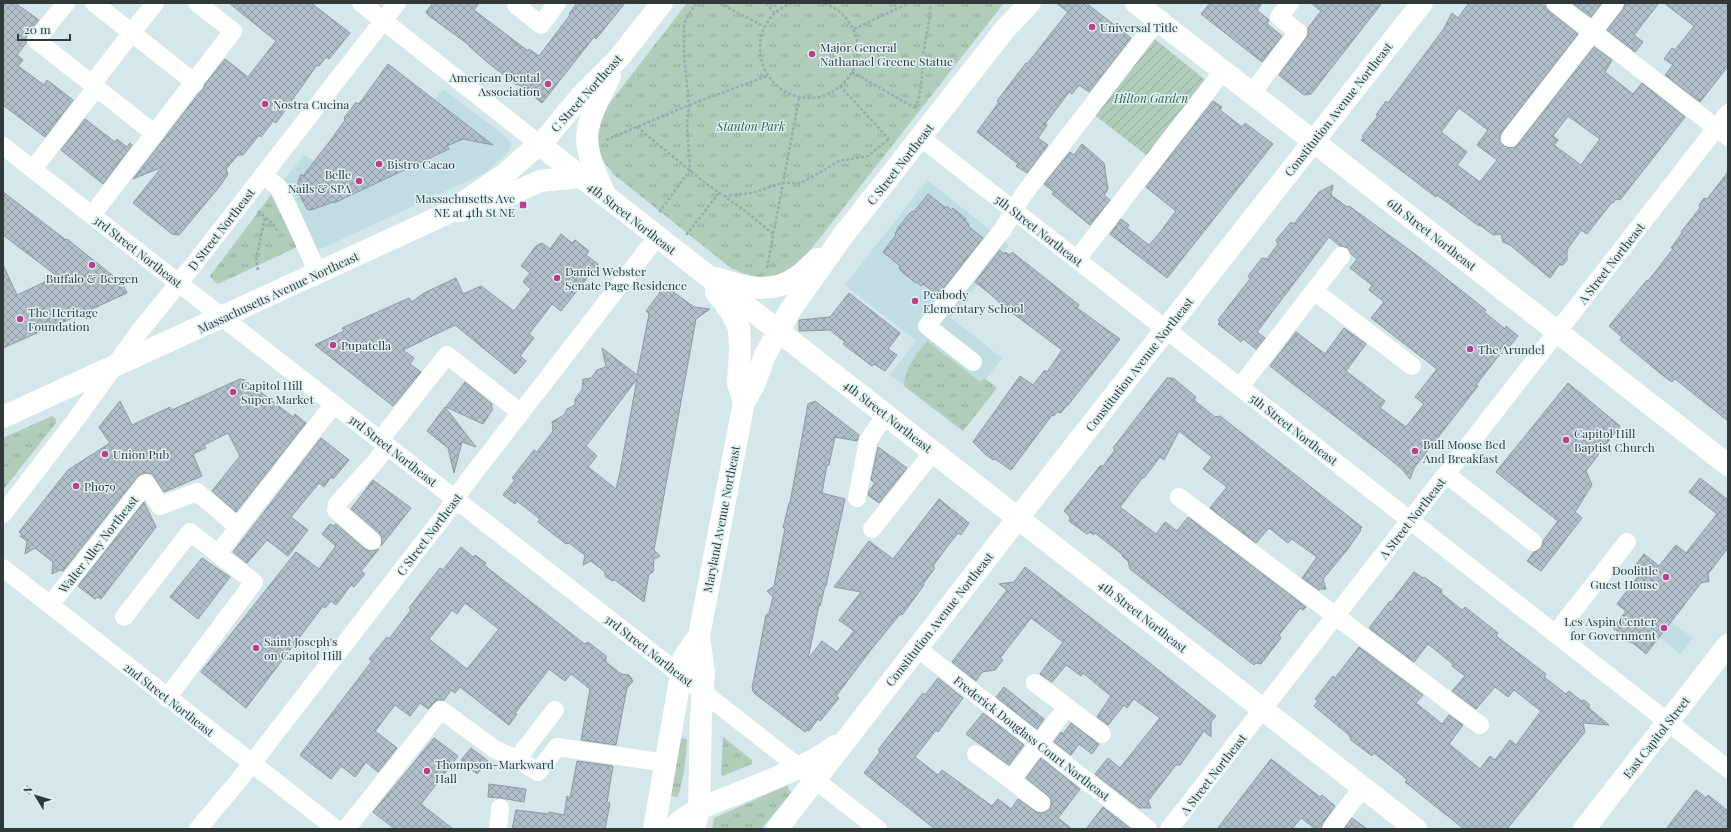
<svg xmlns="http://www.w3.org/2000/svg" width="1731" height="832" font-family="'Playfair Display',serif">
<defs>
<pattern id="grass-tufts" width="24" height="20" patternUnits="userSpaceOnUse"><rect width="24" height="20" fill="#b1ccb8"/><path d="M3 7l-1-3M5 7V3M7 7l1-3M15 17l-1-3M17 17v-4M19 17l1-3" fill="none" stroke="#91a797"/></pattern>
<pattern id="garden-furrows" width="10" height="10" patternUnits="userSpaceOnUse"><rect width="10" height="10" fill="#b1ccb8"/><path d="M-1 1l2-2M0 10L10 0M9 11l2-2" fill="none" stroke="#91a797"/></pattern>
<pattern id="building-cross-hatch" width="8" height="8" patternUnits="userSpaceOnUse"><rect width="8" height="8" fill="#b1bfc9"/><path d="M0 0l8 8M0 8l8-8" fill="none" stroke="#919ca4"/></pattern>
</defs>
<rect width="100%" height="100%" fill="#d4e7eb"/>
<path fill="#c0dde2" d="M443,89l62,47 6,6 -1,8 -25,23 -180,83 -32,-62 31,-39 13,8 100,-42z
M927,180l82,65 -58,73 51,40 -16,21 11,9 -34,43 -73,-56 26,-34 -71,-56z
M1626,593l43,27 24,18 -13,16 -63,-51z"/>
<path fill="url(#grass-tufts)" d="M687,3h317l-200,255c-29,24 -39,25 -73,10l-118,-94 -12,-16 -4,-23 9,-27z
M271,195l26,52 -79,37 -3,-2 -5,-6z
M927,341l53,41 4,-4 13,10 -34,43 -59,-45c1,-19 12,-31 23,-45z
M52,416l4,3v4l-53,67v-52z
M723,737l29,23v4l-29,12 -2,-2z
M681,738l6,1c-1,20 -3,38 -9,58l-7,-1z
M788,785l1,5 3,2 -31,37h-49l2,-11z"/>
<path fill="url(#garden-furrows)" d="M1152,37l57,46 -59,75 -58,-45z"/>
<path fill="url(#building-cross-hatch)" stroke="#8b99a2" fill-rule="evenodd" d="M3,3h12l24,17 -11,13 -2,5v5l-9,12 6,5 -5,6 26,19 3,-5 26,20 -28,37 -42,-32z
M229,3h82l39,30 -21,26 -3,-2 -7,9 -2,-1 -41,58 -3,-2 -12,16 -2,-2 -16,20h-5l-12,14 2,5 -8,12 -41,49 -7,-1 -39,-31 29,-36 -29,12 66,-86 4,-4 2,-5 20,-25 23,18 28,-36z
M433,3h46l-5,7 54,41 1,-2 10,7 31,-41 -1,-1 8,-11h48l-29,36 -2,-2 -52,66 -24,-19 -1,1 -30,-23 -18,-16v-1l-41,-30 -2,-3z
M1056,3h30l45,35 -42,54 -10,-7 -7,9 -3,-2 -24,32 2,1 -9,13 10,7 -21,28 -11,-7 2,-2 -41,-32 22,-30 -2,-1 29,-38 1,1 41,-52z
M1210,3h52l-5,7 12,10 -2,4 15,12 -20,26 -61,-48z
M1311,3h71l-71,91 -7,1 -25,-20 27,-37 2,-4v-6l13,-17z
M1469,3h76l4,8 29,23 -76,98 -2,4v6l4,4 10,2 4,-4 76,-97 18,13 -7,12 28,22 9,-11 43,34 -65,83 -4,-1 -3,4 -1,-1 -25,32 -6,-4 -14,20v10l-4,5h-4l-9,13 -40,-33 -7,-3 -2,-8 -8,1 -13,-10 -1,1 -42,-31 -1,2 -75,-57 3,-3 -2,-1 16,-20 -2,-1 10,-14 2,2 55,-73 9,-17 6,5zM1459,108l29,22 -11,15 20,15 -17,22 -23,-17 10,-13 -26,-20zM1568,116l32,23 -19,26 -27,-20 4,-5 -5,-4z
M1572,3h30l-11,14z
M1625,3h34l-25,32 9,7 -8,10 -28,-22 16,-21z
M1664,3h64v63l-28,36 -35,-27 8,-10 -9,-6 8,-11 3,2 19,-24z
M388,64l105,81 -30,-6 -16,7 2,3 -115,54 -1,-1 -22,8 -4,-1 -11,-21 5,-14 2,2 27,-35 15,-21 -1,-2 12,-16 2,2 4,-4z
M1213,101l9,6 -2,3 22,17 3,-4 28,21 -106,134 -57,-44 11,-15 8,6 -2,3 22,17 9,-10 18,-24 -30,-24z
M85,119l30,23 2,-3 10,8 3,-4 2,2 -29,39 -42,-34z
M1082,144l22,19 4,26 -4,6 6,5 -20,25 -38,-31 2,-2 -10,-8 26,-32 4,3z
M1728,172v249l-53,-42 -3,3 -6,-4 -46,-38 2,-3 -13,-11 38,-46 1,1 25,-32 -2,-1 11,-15 -1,-1 19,-24 -1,-3 5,-7 3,1z
M1333,185l-2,10 16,12 2,-1 70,51 67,53 -2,2 21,17 1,-3 12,10 -9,11 -2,-2 -31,40 2,1 -64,82 -4,11 -7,-9 -17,-14 -116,-90 26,-34 29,22 19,-26 22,16 -20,27 39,30 -5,7 26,19 18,-23 -9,-7 22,-28 -66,-51 13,-16 -15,-12 3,-5 -22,-17 7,-9 -6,-5 -3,-6 -8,-2 -11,-9 -72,95 8,6 -9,11 -13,-10 -2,3 -23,-18 2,-2 -2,-2 32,-41 -2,-3 4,-5 10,-13 5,1 11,-15 -2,-4 15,-18 3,2 25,-32z
M3,192l63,48 1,-1 55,44 5,10 -68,31 1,2 -13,6 -1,-3 -43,19v-83l14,30 40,-19 -54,-41z
M928,194l18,14 1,-2 4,4 2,-2 13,11 -1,2 4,3 -1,2 15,12 -45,57 -15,-11 -2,2 -4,-4 -1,1 -13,-10 -4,-5 1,-2 -17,-14 13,-17 -1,-1 3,-6 10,-13 4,-4 2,1z
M561,234l11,9 3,-3 14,11 -3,4 12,9 -37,47 -9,-7 -23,30 5,4 -14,18 6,5 -11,13 -60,-49 -52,25 11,8 -4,6 11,8 -28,34 -78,-61 29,-14 -2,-3 67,-30 3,4 12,-9 32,-15 7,16 18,-8 33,25 17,-22 -8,-7 7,-9 -9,-7 15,-20 6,-3 8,6z
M1000,250l4,4 1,-2 5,3 2,-3 67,53 -2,3 43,31 -52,66h-1l-6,8 -4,-1 -3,4 -2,-1 -41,55 -16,-11 -2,1 -8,-6 -12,-12 47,-66 13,9 12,-15 2,2 15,-22 -63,-47v-1l-10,-9 -14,-11z
M662,284l32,23 16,2 -14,10 -42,231 6,6 -6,3 -1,13 -4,2 -5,28 -29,-22 -3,1 -7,-5v-4l-14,-11 -8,4 2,-10 -16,-12 -3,1 -28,-22 2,-3 -23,-18 -2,3 -12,-9 12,-15 -3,-2 22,-28 3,2 16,-21 -1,-9 12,-7 3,-6 8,-4v-6l7,-9 1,-11 8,-1 6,-8 9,-3 -4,-19 35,27 12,-61 -3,-3 13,-17zM637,379l-17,93 -4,17 -28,-22 9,-11 -11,-10z
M849,293l51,40 -12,16 9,6 -12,16 -11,-7 -2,2 -29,-22 2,-2 -15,-12 -31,1v-11l31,-3z
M1167,378h6l23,19 -2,3 21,17 5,-1 142,111 -2,2 1,1 -14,20 -24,29 3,10h-6l-1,1 -17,-12 15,-21 -25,-18 -4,4 -19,-15 -13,15 -46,-35 17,-21 -24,-18 9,-12 -33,-26 -15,29 -4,-3 -16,21 -1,-1 -23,30 36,27 9,-12 12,9 11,-14 118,90 -3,3 -3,-2 -21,27 2,3 -20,26 -5,-1 -2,2 -56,-43 -68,-53 -2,-8 -6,-5 1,-1 -28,-22 -2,2 -3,-3 -3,2 -18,-13 1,-4 -6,-6 36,-45h3l12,-16 -2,-2z
M240,379l5,1 48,37 2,-3 11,9 -70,89 -24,-21 28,-35 -12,-23 -24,12 2,3 -13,6 9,22 -38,16 -12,-18 -6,-1 -8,3 -75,95 -3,-1 -8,4 1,-12 -18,-14 -10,6 2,-13 -7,-5 2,-2 -3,-2 49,-62 42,-27 -11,-16 21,-26 12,24 38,-18 2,3z
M465,382l27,22 -1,2 2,3 -10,15 -37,-17z
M1568,383l52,43 -34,45 6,14 -17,27 7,6 -41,53 -14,-10 7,-9 7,-4 2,-7 15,-20 -62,-49z
M815,401l44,34 -2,6 -22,-4 -6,28h-2l-5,28 23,6 -19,87h-1l-5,20 -1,-1 -11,54 14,-18 15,11 17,-21 -15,-11 22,-28 -27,-5 35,-46 24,18 46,-60 30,24 -8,12 -3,-2 -9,11 -16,22 2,2 -12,16 1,1 -22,30 -2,-1 -30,37 -34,45 3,2 -19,23 -2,-2 -9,12 -2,-1 -2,2 -51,-39 -2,-5 14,-73 3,-2 4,-16 -6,-6 7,-5 11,-58h-2l6,-25h1l18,-99z
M445,407l31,40 -14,-5 -8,31 -6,-25 -21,-17z
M321,438l28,22 -16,19 -2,-2 -7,10 -5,-4 -28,34 17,13 -20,26 -21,-16 -20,23 -14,-11z
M878,447l29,21 -28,35 -11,-8 1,-4 6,-8 -4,-3z
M1700,478l28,22v48l-20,26 1,7 -8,2 -55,71 -13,-11 -10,-3 -3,-7 -7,-5 13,-17 -9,-7 25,-33 -7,-5 9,-12 15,12 17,-21 10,8 31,-39 -28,-22z
M373,480l38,28 -30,38 1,-8 -3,-5 -28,-24z
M144,502l12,25 -55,72 -3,-2 -3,2 -17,-13z
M330,524l3,2 3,-2 29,25 5,2 9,-2 -18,22 4,3 -11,13 -3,-2 -15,20 -5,-4 -6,7 -2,-2 -77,102 -45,-36 95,-120 23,17 17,-23 -14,-12z
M461,547l12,10 2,-2 11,8 -2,2 98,77 3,2 3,-2 18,14v6l15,12 8,1 4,6 -6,7 -11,57 -35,-5 9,-51 -19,-15 -6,7 -16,-12 -34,44 2,1 -8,11 -49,-38 -5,6 -4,-3 -7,10h-7l-9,9 -8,-6 -10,13 -15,-11 -20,26 22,17 -19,24 -12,-10 -11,15 -14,-11 -10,13 -31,-24 72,-94 -3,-2 18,-22 2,2 22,-29 -2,-2 13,-17 18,-23 3,2zM465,603l34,26 -32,40 -38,-30 20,-25 3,-4 5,4z
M202,558l28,19 -32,42 -28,-22z
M1025,567l122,94 69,55 -5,6v15l-7,-6 -24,34h-4l-28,36 3,7h-12l-44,-34 13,-16 12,10 40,-50 -26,-19 -7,9 -3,-3 -16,20 -11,-8 14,-21 -28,-23 -2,3 -15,-11 -14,17 -12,-8 23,-32 -32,-24 -31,40 3,2 -8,10 -13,2 -6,9 -24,-19 55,-72 -8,-6 15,-2z
M1414,572l9,6 1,-1 18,13 -1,3 21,17 3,-3 33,26 -2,3 50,38 -2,3 22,17 3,-3 12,10 3,-1 5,4v4l20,17 -26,-2 2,9 -78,97h-43l-59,-47 2,-2 -5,-5 -28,-22 -2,3 -21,-16 -2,-5 -35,-29 4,-5 -3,-2 18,-23 2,2 24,-31 64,48 -7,8 26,21 7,-9 14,10 -14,19 31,25 10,-13 5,4 15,-20 6,5 25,-34 -27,-21 -6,7 -13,-10 -19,22 -24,-18 13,-15 -13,-10 1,-2 -25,-20 -14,18 -45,-34 21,-27 1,1 9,-12z
M938,678l25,20 -25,34 -2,-2 -21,27 23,18 4,-5 50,36 6,-7 13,10 7,-10 17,12 5,2 9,-3 2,-5v-6l-4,-4 -21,-17 15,-20 39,31 -22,29 14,11h-137l-71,-56 16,-21 -2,-2 25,-32 20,-25 2,2z
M1004,687l40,32 -7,10 -41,-32z
M983,713l41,32 -15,20 -43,-31z
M1071,723l28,21 -7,10 -13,-10 -8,11 -17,-13 7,-10 2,2z
M434,738l24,18 -37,48 32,25h-58l-22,-17z
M471,748l17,13 -11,13 -16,-14z
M1271,759l49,38 2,-2 13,11 -12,17 -2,6h-5l-15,-11 -9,11h-75z
M577,761l36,5 -6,36 3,1 -5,26h-93l4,-19 33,4v-2l15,3 3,-19 3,2z
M489,784l37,5 -2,13 -23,-4 -13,-1z
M1696,790l10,8 2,-3 20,16v18h-62z
M1103,807l28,22h-45z
M1352,818l15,11h-23z"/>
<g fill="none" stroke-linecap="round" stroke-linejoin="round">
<path stroke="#9baaad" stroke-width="2.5" stroke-dasharray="3 2" stroke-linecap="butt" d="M719,3l46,24
M766,3l9,11
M792,3c-52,19 -37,95 19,95 8,0 16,-3 22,-7 38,-22 30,-74 -9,-88
M854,29l55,-26
M852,72l63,36
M840,86l49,53
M915,108c9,-19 6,-38 9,-59 2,-15 7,-30 6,-46
M637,127l67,55 44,31 25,21
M606,140l83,-35 78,-29
M724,196l28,-3 30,-10h18l14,-7 25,-15 29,-5 21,-17
M258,211l14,12 5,7
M661,212l-1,-1 30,-41 -3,-45 2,-20 -5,-51v-31l12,-20
M686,235l34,-43
M767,268l32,-170
M258,270l-2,-10 9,-43"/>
<path stroke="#fff" stroke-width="18" d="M66,3l-30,37 119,94
M94,3l101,80
M361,3l178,141
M518,3l-2,2 25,20 16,-22
M1555,3l173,134
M92,84l63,-81
M1252,93l46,-61 -19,-15 11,-14
M920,137l808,632
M1510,138l105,-135
M3,146l875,683
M33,169l63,-81
M264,175l16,14 38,84
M92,215l141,-184 -36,-28
M1077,259l146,-188
M1314,291l98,75
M973,362l-46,-36 76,-97 20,-34 135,-175
M1240,387l101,-131
M380,440l67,-85 74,58
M1446,474l87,68
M1179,497c100,77 201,152 301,228
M857,498l11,-57 7,-11 11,-15
M3,514l71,-92 65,-90 52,-64 206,-265
M872,529l61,-77
M372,541l-36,-31 1,-6 39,-43 11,-15
M218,554l20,-27
M3,568l333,261
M50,605l96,-122 14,23 37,-14 41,35 96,-123
M124,617l66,-85 64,50 -87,116
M1555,634l72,-92
M917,648l231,181
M1067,707l35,27
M555,710l-38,49 21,13 19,-25 109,16
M976,754l35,26 56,-73 -32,-24
M1011,780l30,23
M198,829l41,-49 204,-263 24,-35 190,-245
M346,829l95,-119 55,40 21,9
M498,829l2,-21
M1169,829l559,-716
M1331,829l32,-42"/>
<path stroke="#fff" stroke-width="22" d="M1136,3l592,462
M539,144l877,685
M605,195c-26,-58 -23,-63 5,-119
M459,211l33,-8 48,-22 40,-4
M716,278c26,9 56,17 81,-1 7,-5 14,-12 20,-18
M716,292l15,20 8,16 1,23 -2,33 6,18
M3,417l443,-203 59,-40 43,-38 32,-39 38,-38 44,-56
M654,829l30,-172 15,-21
M672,829c17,-19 41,-26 64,-35 33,-14 70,-26 99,-48
M694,829l5,-20 2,-93 3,-43 -5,-37 45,-234 10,-17 11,-30 26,-46 51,-72 164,-209 24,-25
M777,829l241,-311 404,-515
M1584,829l144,-184"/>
</g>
<g fill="#c03e87" stroke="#e1f4f8" stroke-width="1.5">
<circle cx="1092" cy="27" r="4"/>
<circle cx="812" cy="54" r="4"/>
<circle cx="548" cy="84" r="4"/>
<circle cx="265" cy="104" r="4"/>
<circle cx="379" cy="164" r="4"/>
<circle cx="359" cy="181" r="4"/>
<rect x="519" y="201" width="8" height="8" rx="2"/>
<circle cx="92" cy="265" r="4"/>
<circle cx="557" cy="278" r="4"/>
<circle cx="915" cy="301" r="4"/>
<circle cx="20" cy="319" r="4"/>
<circle cx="333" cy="345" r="4"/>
<circle cx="1470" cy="349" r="4"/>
<circle cx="233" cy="392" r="4"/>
<circle cx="1566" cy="440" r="4"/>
<circle cx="1415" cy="451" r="4"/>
<circle cx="105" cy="454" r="4"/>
<circle cx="76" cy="486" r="4"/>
<circle cx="1666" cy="577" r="4"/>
<circle cx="1664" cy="628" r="4"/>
<circle cx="256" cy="648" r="4"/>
<circle cx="427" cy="771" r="4"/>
</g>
<g text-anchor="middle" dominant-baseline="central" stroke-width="3" stroke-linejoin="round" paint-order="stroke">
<g font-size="12" fill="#31383a" stroke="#e1f4f8" text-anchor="start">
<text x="1100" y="27">Universal Title</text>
<text x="820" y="47">Major General<tspan x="820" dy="14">Nathanael Greene Statue</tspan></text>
<text x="540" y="77" text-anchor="end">American Dental<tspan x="540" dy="14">Association</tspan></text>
<text x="273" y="104">Nostra Cucina</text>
<text x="387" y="164">Bistro Cacao</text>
<text x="351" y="174" text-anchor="end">Belle<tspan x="351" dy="14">Nails &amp; SPA</tspan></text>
<text x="515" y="198" text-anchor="end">Massachusetts Ave<tspan x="515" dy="14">NE at 4th St NE</tspan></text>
<text x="565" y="271">Daniel Webster<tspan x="565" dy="14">Senate Page Residence</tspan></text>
<text x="92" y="278" text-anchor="middle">Buffalo &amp; Bergen</text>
<text x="923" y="294">Peabody<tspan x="923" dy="14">Elementary School</tspan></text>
<text x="28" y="312">The Heritage<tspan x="28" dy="14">Foundation</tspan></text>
<text x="341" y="345">Pupatella</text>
<text x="1478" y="349">The Arundel</text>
<text x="241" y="385">Capitol Hill<tspan x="241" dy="14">Super Market</tspan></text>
<text x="1574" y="433">Capitol Hill<tspan x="1574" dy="14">Baptist Church</tspan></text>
<text x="1423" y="444">Bull Moose Bed<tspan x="1423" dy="14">And Breakfast</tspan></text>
<text x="113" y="454">Union Pub</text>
<text x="84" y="486">Pho79</text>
<text x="1658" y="570" text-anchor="end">Doolittle<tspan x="1658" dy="14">Guest House</tspan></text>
<text x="1656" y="621" text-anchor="end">Les Aspin Center<tspan x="1656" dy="14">for Government</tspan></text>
<text x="264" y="641">Saint Joseph's<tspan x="264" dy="14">on Capitol Hill</tspan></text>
<text x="435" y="764">Thompson-Markward<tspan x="435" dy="14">Hall</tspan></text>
</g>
<g font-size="12" fill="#31383a" stroke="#e1f4f8">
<text transform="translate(586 93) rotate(-48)">C Street Northeast</text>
<text transform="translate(1338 109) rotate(-52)">Constitution Avenue Northeast</text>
<text transform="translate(900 164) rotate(-52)">C Street Northeast</text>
<text transform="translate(632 218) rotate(38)">4th Street Northeast</text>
<text transform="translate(221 229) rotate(-52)">D Street Northeast</text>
<text transform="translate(1039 230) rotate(38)">5th Street Northeast</text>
<text transform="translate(1432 234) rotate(38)">6th Street Northeast</text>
<text transform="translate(138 251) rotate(38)">3rd Street Northeast</text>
<text transform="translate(1611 263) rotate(-52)">A Street Northeast</text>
<text transform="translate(278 292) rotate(-25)">Massachusetts Avenue Northeast</text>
<text transform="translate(1139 364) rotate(-52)">Constitution Avenue Northeast</text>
<text transform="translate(888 416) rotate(38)">4th Street Northeast</text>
<text transform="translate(1294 429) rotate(38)">5th Street Northeast</text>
<text transform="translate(393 450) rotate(38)">3rd Street Northeast</text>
<text transform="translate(1412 518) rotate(-52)">A Street Northeast</text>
<text transform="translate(721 519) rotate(-79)">Maryland Avenue Northeast</text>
<text transform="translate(429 534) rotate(-53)">C Street Northeast</text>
<text transform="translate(98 544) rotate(-52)">Walter Alley Northeast</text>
<text transform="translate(1143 616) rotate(38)">4th Street Northeast</text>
<text transform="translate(939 619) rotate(-52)">Constitution Avenue Northeast</text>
<text transform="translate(649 650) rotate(38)">3rd Street Northeast</text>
<text transform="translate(169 699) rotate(38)">2nd Street Northeast</text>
<text transform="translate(1656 737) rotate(-52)">East Capitol Street</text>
<text transform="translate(1032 738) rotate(38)">Frederick Douglass Court Northeast</text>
<text transform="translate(1213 774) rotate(-52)">A Street Northeast</text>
</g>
<g font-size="12" font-style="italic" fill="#316242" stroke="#e1f4f8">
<text x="1151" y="98">Hilton Garden</text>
<text x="751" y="126">Stanton Park</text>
</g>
</g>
<rect width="1731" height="832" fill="none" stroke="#31383a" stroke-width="8"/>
<g transform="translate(36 796) rotate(308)" stroke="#e1f4f8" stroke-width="3" paint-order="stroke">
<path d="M0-3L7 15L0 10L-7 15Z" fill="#31383a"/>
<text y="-6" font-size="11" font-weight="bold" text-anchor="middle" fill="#31383a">N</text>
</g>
<path d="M18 34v6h52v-6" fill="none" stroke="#31383a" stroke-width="2"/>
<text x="24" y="34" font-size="12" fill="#31383a" stroke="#e1f4f8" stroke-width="3" paint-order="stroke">20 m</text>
</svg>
